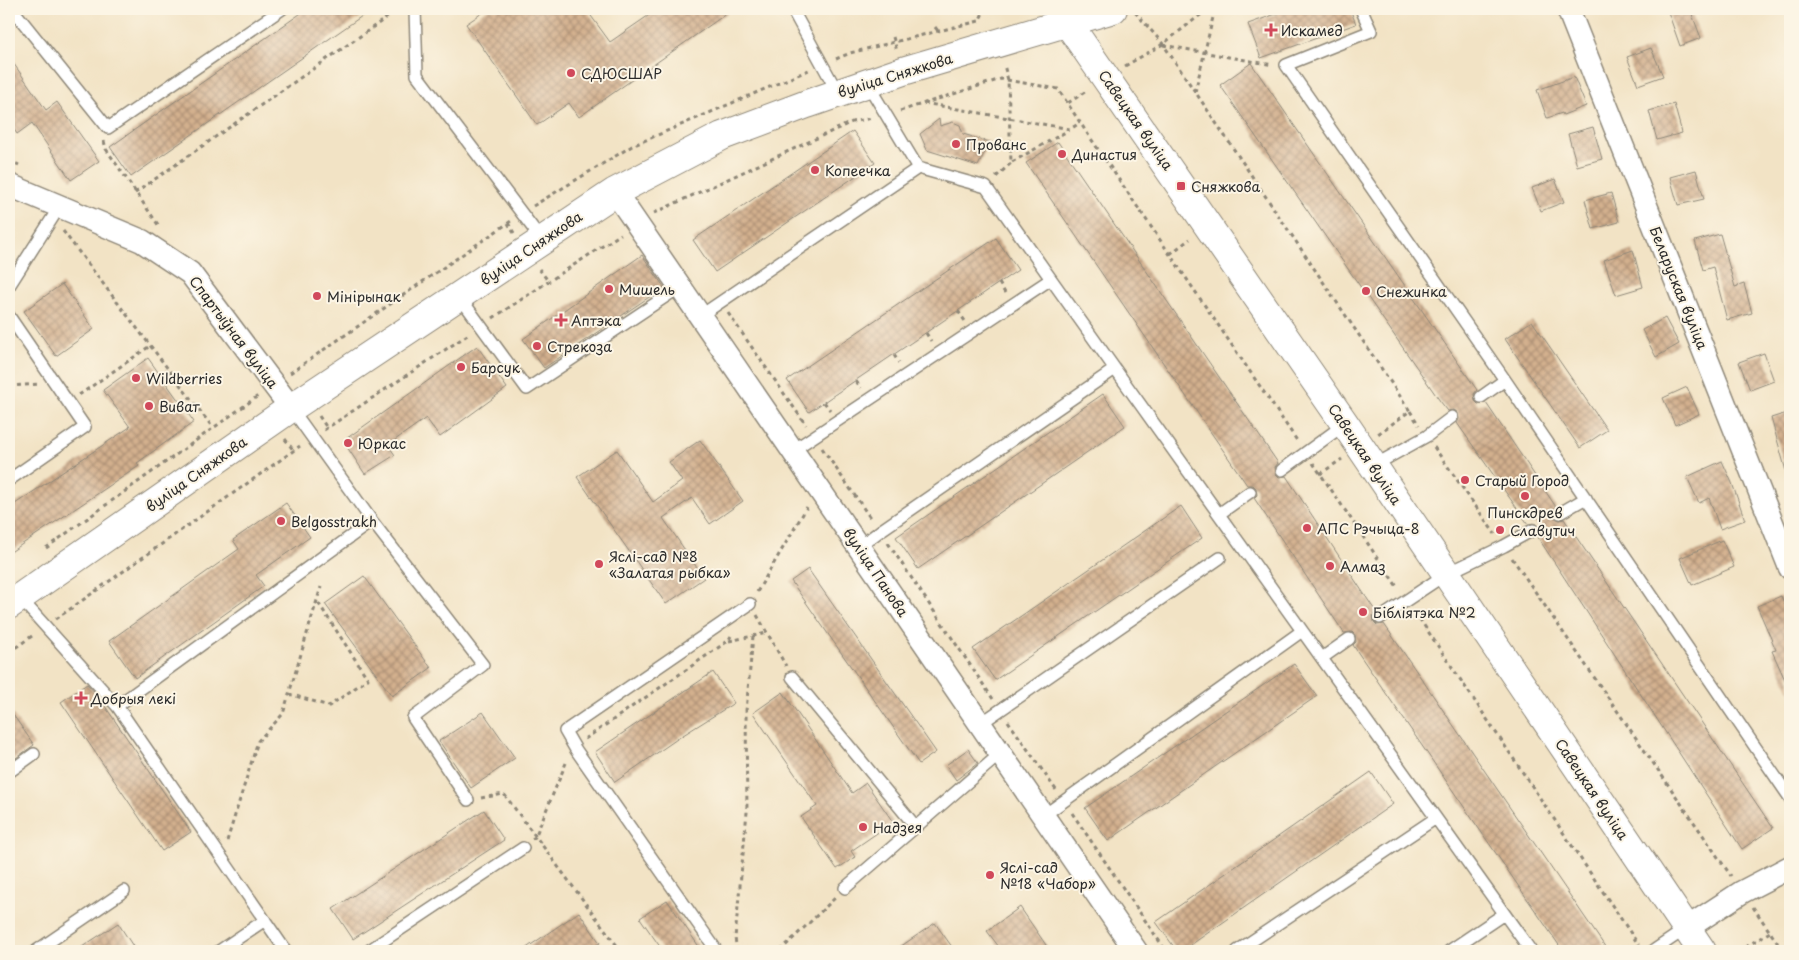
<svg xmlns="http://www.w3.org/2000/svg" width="1799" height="960" font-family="'Playpen Sans',sans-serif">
<defs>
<pattern id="building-cross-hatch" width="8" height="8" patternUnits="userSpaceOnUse" patternTransform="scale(1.25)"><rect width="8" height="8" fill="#d3b08e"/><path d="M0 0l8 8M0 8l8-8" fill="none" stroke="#ab8f74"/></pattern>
</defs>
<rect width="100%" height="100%" fill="#fcf5e5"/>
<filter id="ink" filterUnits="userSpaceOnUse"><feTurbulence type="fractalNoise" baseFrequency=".02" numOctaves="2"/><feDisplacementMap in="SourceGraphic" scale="10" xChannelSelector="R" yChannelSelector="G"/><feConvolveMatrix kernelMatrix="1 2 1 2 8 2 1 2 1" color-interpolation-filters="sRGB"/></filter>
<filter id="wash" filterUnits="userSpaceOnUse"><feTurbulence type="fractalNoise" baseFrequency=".0096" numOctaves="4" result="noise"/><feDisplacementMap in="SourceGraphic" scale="20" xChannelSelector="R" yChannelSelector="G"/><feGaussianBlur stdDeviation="1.12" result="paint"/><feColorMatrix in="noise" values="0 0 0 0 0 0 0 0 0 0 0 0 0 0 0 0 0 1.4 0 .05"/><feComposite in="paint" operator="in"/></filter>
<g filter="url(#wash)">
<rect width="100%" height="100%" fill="#f2e3c5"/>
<g id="blocks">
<path fill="url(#building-cross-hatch)" d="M307,9h65l-241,168 -21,-30z
M488,9h98l24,33 48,-33h75l-154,108 -10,-14 -32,22 -71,-101z
M1290,9h60l6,15 -95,34 -13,-34z
M1667,9h23l11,29 -21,8z
M1651,48l12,28 -25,9 -11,-28z
M9,57l37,53 11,-8 42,59 -28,19 -39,-57 -15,11 -8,-12z
M1251,63l226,327 -3,4 1,7 3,3 8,-1 70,104 -3,6 1,4 6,3 4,-1 209,309 -31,21 -205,-313 3,-5 -1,-5 -5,-3 -6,1 -71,-101 2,-4 -1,-6 -4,-3 -6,1 -8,-10 -220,-316z
M1574,77l12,29 -23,9 -1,-2 -15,5 -10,-28z
M1674,104l8,29 -25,7 -8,-29z
M939,119l1,7 13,-4 7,3 3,9 27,8 -12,24 -51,-16 -7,-16z
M1593,127l9,32 -25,7 -9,-32z
M853,131l22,32 -160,109 -22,-32z
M1058,142l220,321 -3,4 1,7 3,3 7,-1 90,136 -3,3 1,7 3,3 7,-1 224,327h-45l-204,-297 -6,-9 3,-3 -1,-7 -3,-3 -8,1 -90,-135 3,-3 -1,-7 -3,-3h-6l-221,-322z
M1696,170l8,29 -26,6 -8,-28z
M1555,179l9,23 -23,9 -9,-23z
M1611,193l8,29 -26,7 -8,-29z
M1720,234l15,53 9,-3 8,29 -25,7 -14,-53 -10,3 -8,-29z
M996,238l22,32 -209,142 -22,-32z
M1633,250l10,37 -27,8 -12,-35z
M642,255l22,32 -120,81 -21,-29z
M62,284l32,45 -38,27 -32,-45z
M1665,318l14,26 -23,13 -14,-27z
M1532,321l75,109 -27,18 -75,-109z
M477,346l30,42 -67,49 -14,-19 -38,27 7,10 -30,19 -22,-33z
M1764,353l10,28 -24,9 -11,-28z
M148,358l46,64 -57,41 2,3 -130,87v-45l121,-81 -27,-37z
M1687,387l12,27 -24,11 -12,-27z
M1103,394l22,32 -207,143 -22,-32z
M1790,412v58l-4,1 -15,-53z
M700,440l43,61 -33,23 -18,-26 -29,20 41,60 -38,26 -89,-127 40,-27 36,52 29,-21 -13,-19z
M1722,461l10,22 13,37 -25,9 -11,-31 -10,5 -12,-26z
M286,503l24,34 -54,38 8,11 -129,92 -26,-37 130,-92 -6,-9z
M1181,506l21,32 -207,142 -22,-31z
M1722,540l12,27 -42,18 -12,-27z
M808,569l128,183 -17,12 -128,-183z
M364,576l67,92 -39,28 -67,-92z
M1781,596l9,20v75l-18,-40 4,-1 -19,-44z
M1294,664l23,32 -209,145 -23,-33z
M713,672l21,31 -54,34 -65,45 -20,-30z
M87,684l11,12 93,136 -29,19 -101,-149z
M783,692l69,101 14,-10 27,39 -42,29 4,6 -18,12 -36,-52 16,-11 -64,-93z
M9,709l25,36 -25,18z
M483,712l32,46 -44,30 -32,-47z
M968,749l10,14 -22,17 -10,-15z
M1371,772l22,32 -211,147h-5l-21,-29z
M484,810l20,30 -151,99 -20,-30z
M667,900l35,51h-39l-23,-33z
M1020,907l30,44h-48l-15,-20z
M579,912l21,31 -13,8h-65z
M118,923l18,28h-60z
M935,923l20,28h-61z"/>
</g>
</g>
<g filter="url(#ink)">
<use href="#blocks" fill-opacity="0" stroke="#8e8778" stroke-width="1"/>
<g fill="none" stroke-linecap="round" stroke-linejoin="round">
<defs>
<path id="service" d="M415,9l2,66 125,165
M792,9l46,84
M1361,9l10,22 -85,34 219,315 285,418
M9,14l5,-3 94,117 174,-119
M9,286l51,-80
M459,296l68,93 153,-102
M9,316l76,111 -76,53
M700,316l218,-148
M1115,369l416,582
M1481,397l24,-17
M792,451l259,-172 -65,-92 -68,-19 -51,-85
M1373,466l54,-30 25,-19
M1282,470l63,-46
M1560,513l26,-15
M1219,514l31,-22
M372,521l111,144 -70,53 55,82
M859,547l21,-16 235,-162 -64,-90
M20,598l97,108 169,245
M1380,618l66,-44 58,-28 29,-16
M1322,658l27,-19
M792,677l124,150
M117,706l255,-185 -81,-113
M980,724l240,-166
M9,772l25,-18
M1043,816l259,-185
M845,888l155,-134
M36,951l88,-60
M219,951l46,-31
M368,951l155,-103
M717,951l-141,-201 -11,-19 185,-127
M1237,951l199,-133
M1449,951l55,-37
M1653,951l34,-23"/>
<path id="minor" d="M1568,9l222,559
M9,185l133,56 48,32 101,135
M615,192l521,759
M1687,928l55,-36 48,-25"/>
<path id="tertiary" d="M1058,9l287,415 357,527
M9,605l282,-197 324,-216 107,-56 85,-32 96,-33 210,-62"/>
</defs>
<use href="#service" stroke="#8e8778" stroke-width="14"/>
<use href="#minor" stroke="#8e8778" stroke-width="25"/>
<use href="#tertiary" stroke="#8e8778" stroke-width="30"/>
<path stroke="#8e8778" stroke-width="3" stroke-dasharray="4 4" stroke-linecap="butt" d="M1135,12l28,32 247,367 -32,23
M935,27l3,4
M893,37l4,14
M1163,45l110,20
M836,59l14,-6 129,-32 6,-12
M1125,66l38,-22 45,-35
M1195,92l20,-83
M924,103l146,26 10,-6
M1068,103l20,-13
M900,111l101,-32 57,10 27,41 213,312
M104,141l2,8 53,77
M9,160l10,5
M1012,162l57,-32
M996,177l15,-14 -3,-83 -4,-15
M135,193l264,-184
M533,206l99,-60 177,-76
M654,213l198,-91 20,-4
M508,223l6,10
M63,231l150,197
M1170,254l20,-15
M539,269l10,13
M999,283l6,10
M958,311l7,10
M728,313l78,112
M493,318l128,-84
M926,333l5,8
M894,355l5,8
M290,373l221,-152
M856,381l5,7
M9,386l30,-2
M79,395l71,-49
M824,402l6,8
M1410,411l9,14
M319,416l8,12
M324,430l145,-96
M285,439l9,12
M1434,447l61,87
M822,448l49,71
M1313,463l85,125
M1320,474l22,-15
M888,543l105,156
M46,548l212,-152
M1512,558l219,318
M757,592l50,-85
M1415,612l225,335
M757,615l29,51
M56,619l244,-173
M729,641l38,-8
M9,652l26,-18
M289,694l40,12 39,-27 -51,-78
M1008,721l48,69
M585,739l143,-98 3,-5
M481,798l23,-4 117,157
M1072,813l94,138
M532,839l3,-2 31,-74
M227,841l31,-100 25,-27 38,-127
M1753,907l30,44
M613,951l5,-4
M737,951l-2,-13 12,-126 -1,-101 7,-75
M780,951l56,-54
M1739,951l31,-19"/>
<use href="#service" stroke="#fff" stroke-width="11"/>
<use href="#minor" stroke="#fff" stroke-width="22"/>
<use href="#tertiary" stroke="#fff" stroke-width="28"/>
</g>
</g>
<g fill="#d1495b" stroke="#fcf5e5" stroke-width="2">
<path d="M1268.5 22.5h5v5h5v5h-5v5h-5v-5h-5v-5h5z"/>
<circle cx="571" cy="73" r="5"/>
<circle cx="956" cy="144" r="5"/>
<circle cx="1062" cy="154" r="5"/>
<circle cx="815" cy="170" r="5"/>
<rect x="1176" y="181" width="10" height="10" rx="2.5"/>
<circle cx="609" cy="289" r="5"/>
<circle cx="1366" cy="291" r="5"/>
<circle cx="317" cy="296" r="5"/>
<path d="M558.5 312.5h5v5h5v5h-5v5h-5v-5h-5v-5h5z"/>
<circle cx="537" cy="346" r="5"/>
<circle cx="461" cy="367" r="5"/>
<circle cx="136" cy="378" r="5"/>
<circle cx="149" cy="406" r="5"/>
<circle cx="348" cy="443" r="5"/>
<circle cx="1465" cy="480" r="5"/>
<circle cx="1525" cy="496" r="5"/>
<circle cx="281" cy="521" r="5"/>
<circle cx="1307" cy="528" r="5"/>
<circle cx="1500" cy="530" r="5"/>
<circle cx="599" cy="564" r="5"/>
<circle cx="1330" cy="566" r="5"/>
<circle cx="1363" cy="612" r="5"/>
<path d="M78.5 690.5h5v5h5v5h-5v5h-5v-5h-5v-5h5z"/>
<circle cx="863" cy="827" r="5"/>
<circle cx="990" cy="875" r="5"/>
</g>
<g text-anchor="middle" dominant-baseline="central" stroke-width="4" stroke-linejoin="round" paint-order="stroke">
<g font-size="14" fill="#2b2b2b" stroke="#fcf5e5" text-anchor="start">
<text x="1281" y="30">Искамед</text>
<text x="581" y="73">СДЮСШАР</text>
<text x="966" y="144">Прованс</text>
<text x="1072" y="154">Династия</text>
<text x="825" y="170">Копеечка</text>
<text x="1191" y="186">Сняжкова</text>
<text x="619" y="289">Мишель</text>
<text x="1376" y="291">Снежинка</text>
<text x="327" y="296">Мінірынак</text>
<text x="571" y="320">Аптэка</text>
<text x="547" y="346">Стрекоза</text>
<text x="471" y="367">Барсук</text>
<text x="146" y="378">Wildberries</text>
<text x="159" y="406">Виват</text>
<text x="358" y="443">Юркас</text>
<text x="1475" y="480">Старый Город</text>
<text x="1525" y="512" text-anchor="middle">Пинскдрев</text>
<text x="291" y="521">Belgosstrakh</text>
<text x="1317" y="528">АПС Рэчыца-8</text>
<text x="1510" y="530">Славутич</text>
<text x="609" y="556">Яслі-сад №8<tspan x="609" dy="16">«Залатая рыбка»</tspan></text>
<text x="1340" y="566">Алмаз</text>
<text x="1373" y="612">Бібліятэка №2</text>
<text x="91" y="698">Добрыя лекі</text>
<text x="873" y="827">Надзея</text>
<text x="1000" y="867">Яслі-сад<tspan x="1000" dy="16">№18 «Чабор»</tspan></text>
</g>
<g font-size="14" fill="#2b2b2b" stroke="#fcf5e5">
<text transform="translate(895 75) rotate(-17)">вуліца Сняжкова</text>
<text transform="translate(1136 120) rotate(55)">Савецкая вуліца</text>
<text transform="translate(531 248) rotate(-34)">вуліца Сняжкова</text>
<text transform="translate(1679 288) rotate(68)">Беларуская вуліца</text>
<text transform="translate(234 332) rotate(53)">Спартыўная вуліца</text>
<text transform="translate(1365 454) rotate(56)">Савецкая вуліца</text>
<text transform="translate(196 474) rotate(-35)">вуліца Сняжкова</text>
<text transform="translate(876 572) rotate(56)">вуліца Панова</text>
<text transform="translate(1592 789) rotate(56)">Савецкая вуліца</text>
</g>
</g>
<rect width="1799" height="960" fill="none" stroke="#fcf5e5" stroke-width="30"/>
</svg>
